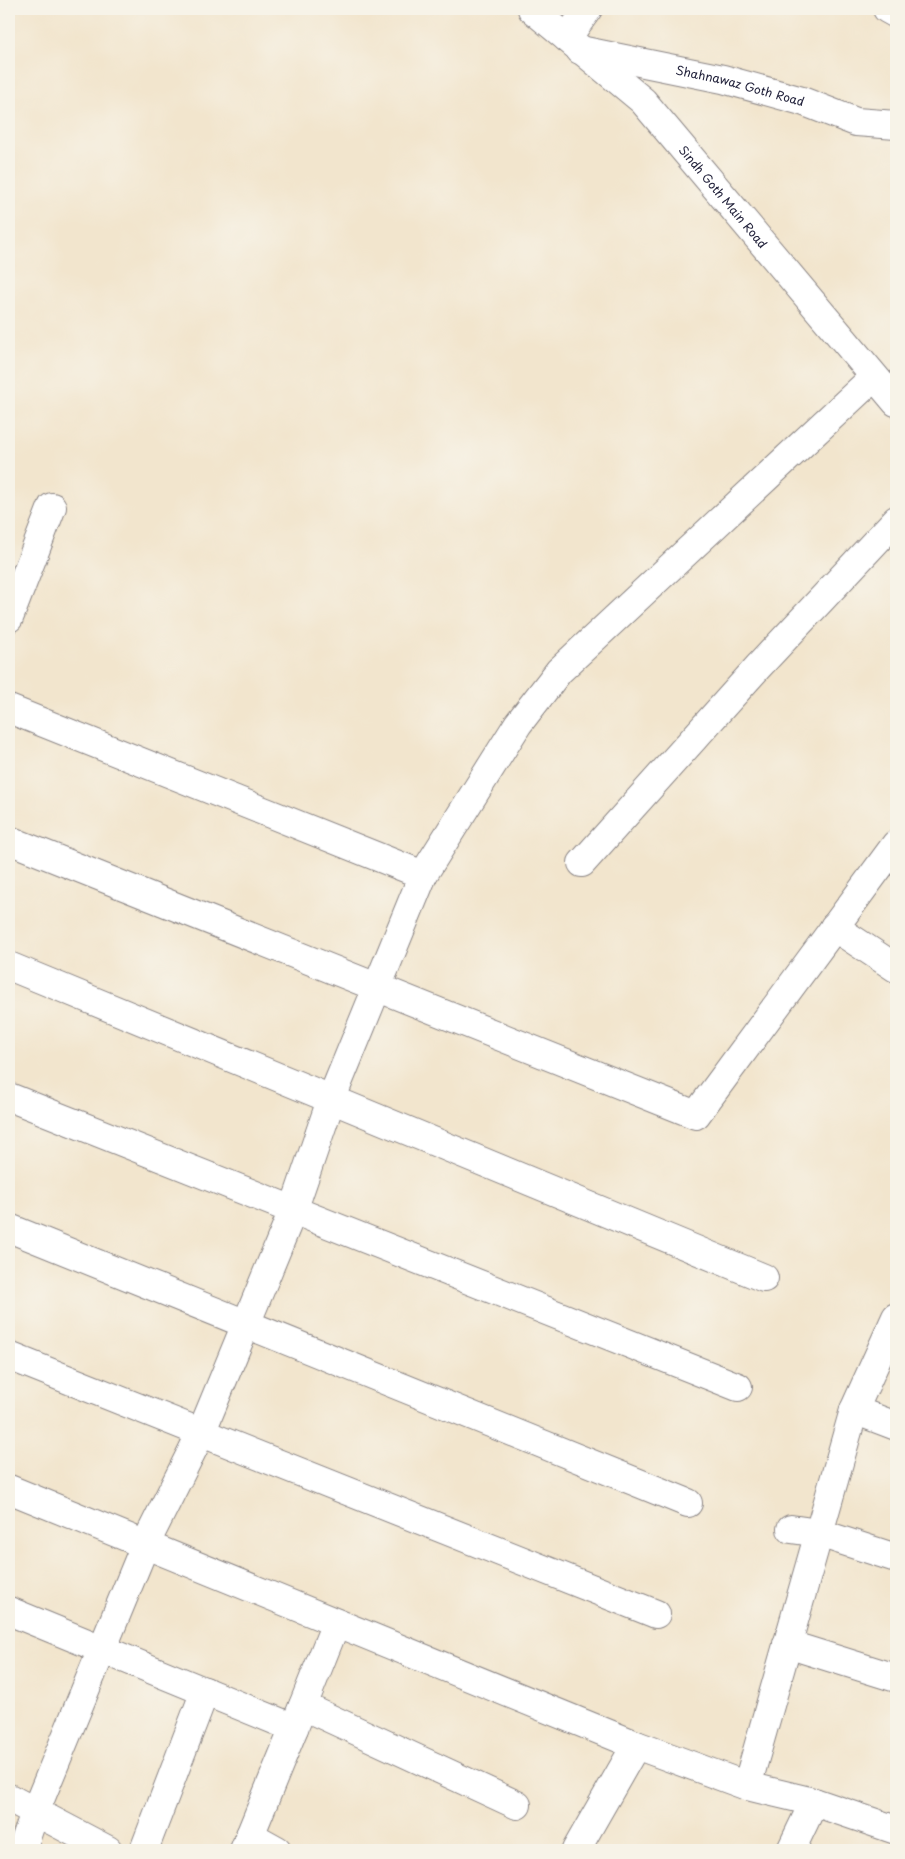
<svg xmlns="http://www.w3.org/2000/svg" width="905" height="1859" font-family="'Playpen Sans',sans-serif">
<rect width="100%" height="100%" fill="#f7f3e8"/>
<filter id="ink" filterUnits="userSpaceOnUse"><feTurbulence type="fractalNoise" baseFrequency=".02" numOctaves="2"/><feDisplacementMap in="SourceGraphic" scale="10" xChannelSelector="R" yChannelSelector="G"/><feConvolveMatrix kernelMatrix="1 2 1 2 8 2 1 2 1" color-interpolation-filters="sRGB"/></filter>
<filter id="wash" filterUnits="userSpaceOnUse"><feTurbulence type="fractalNoise" baseFrequency=".0096" numOctaves="4" result="noise"/><feDisplacementMap in="SourceGraphic" scale="20" xChannelSelector="R" yChannelSelector="G"/><feGaussianBlur stdDeviation="1.12" result="paint"/><feColorMatrix in="noise" values="0 0 0 0 0 0 0 0 0 0 0 0 0 0 0 0 0 1.4 0 .05"/><feComposite in="paint" operator="in"/></filter>
<g filter="url(#wash)">
<rect width="100%" height="100%" fill="#f2e5cd"/>
</g>
<g filter="url(#ink)">
<g fill="none" stroke-linecap="round" stroke-linejoin="round">
<defs>
<g id="minor">
<path d="M567,38l21,-29"/>
<path id="s1" d="M580,50l143,29 79,22 54,21 40,3"/>
<path d="M9,618l43,-111"/>
<path d="M9,709l414,166 -92,225 -37,108 -93,225 -56,112 -110,267 -13,38"/>
<path d="M9,840l687,275 200,-271"/>
<path d="M582,863l176,-196 138,-147"/>
<path d="M423,875l95,-151 41,-53 315,-294"/>
<path d="M834,927l62,41"/>
<path d="M9,966l755,312"/>
<path d="M9,1097l729,290"/>
<path d="M9,1228l679,275"/>
<path d="M9,1356l647,258"/>
<path d="M854,1410l42,16"/>
<path d="M9,1489l627,256 111,41 107,-376 42,-93"/>
<path d="M791,1529l28,4 77,25"/>
<path d="M9,1611l285,117 42,-105"/>
<path d="M787,1644l109,34"/>
<path d="M303,1706l214,99"/>
<path d="M747,1786l67,16 82,28"/>
<path d="M9,1798l99,52"/>
<path d="M250,1835l27,15"/>
<path d="M144,1850l61,-159"/>
<path d="M244,1850l50,-122"/>
<path d="M576,1850l60,-105"/>
<path d="M791,1850l23,-48"/>
</g>
<g id="tertiary">
<path id="s2" d="M532,9l111,92 253,301"/>
<path d="M887,9l9,5"/>
</g>
</defs>
<use href="#minor" stroke="#8a8484" stroke-width="30"/>
<use href="#tertiary" stroke="#8a8484" stroke-width="30"/>
<use href="#minor" stroke="#fff" stroke-width="28"/>
<use href="#tertiary" stroke="#fff" stroke-width="28"/>
</g>
</g>
<g text-anchor="middle" dominant-baseline="central" stroke-width="4.5" stroke-linejoin="round" paint-order="stroke">
<g font-size="12" fill="#22223b" stroke="#f7f3e8">
<text stroke="none"><textPath href="#s1" startOffset="164">Shahnawaz Goth Road</textPath></text>
<text stroke="none"><textPath href="#s2" startOffset="269">Sindh Goth Main Road</textPath></text>
</g>
</g>
<rect width="905" height="1859" fill="none" stroke="#f7f3e8" stroke-width="30"/>
</svg>
